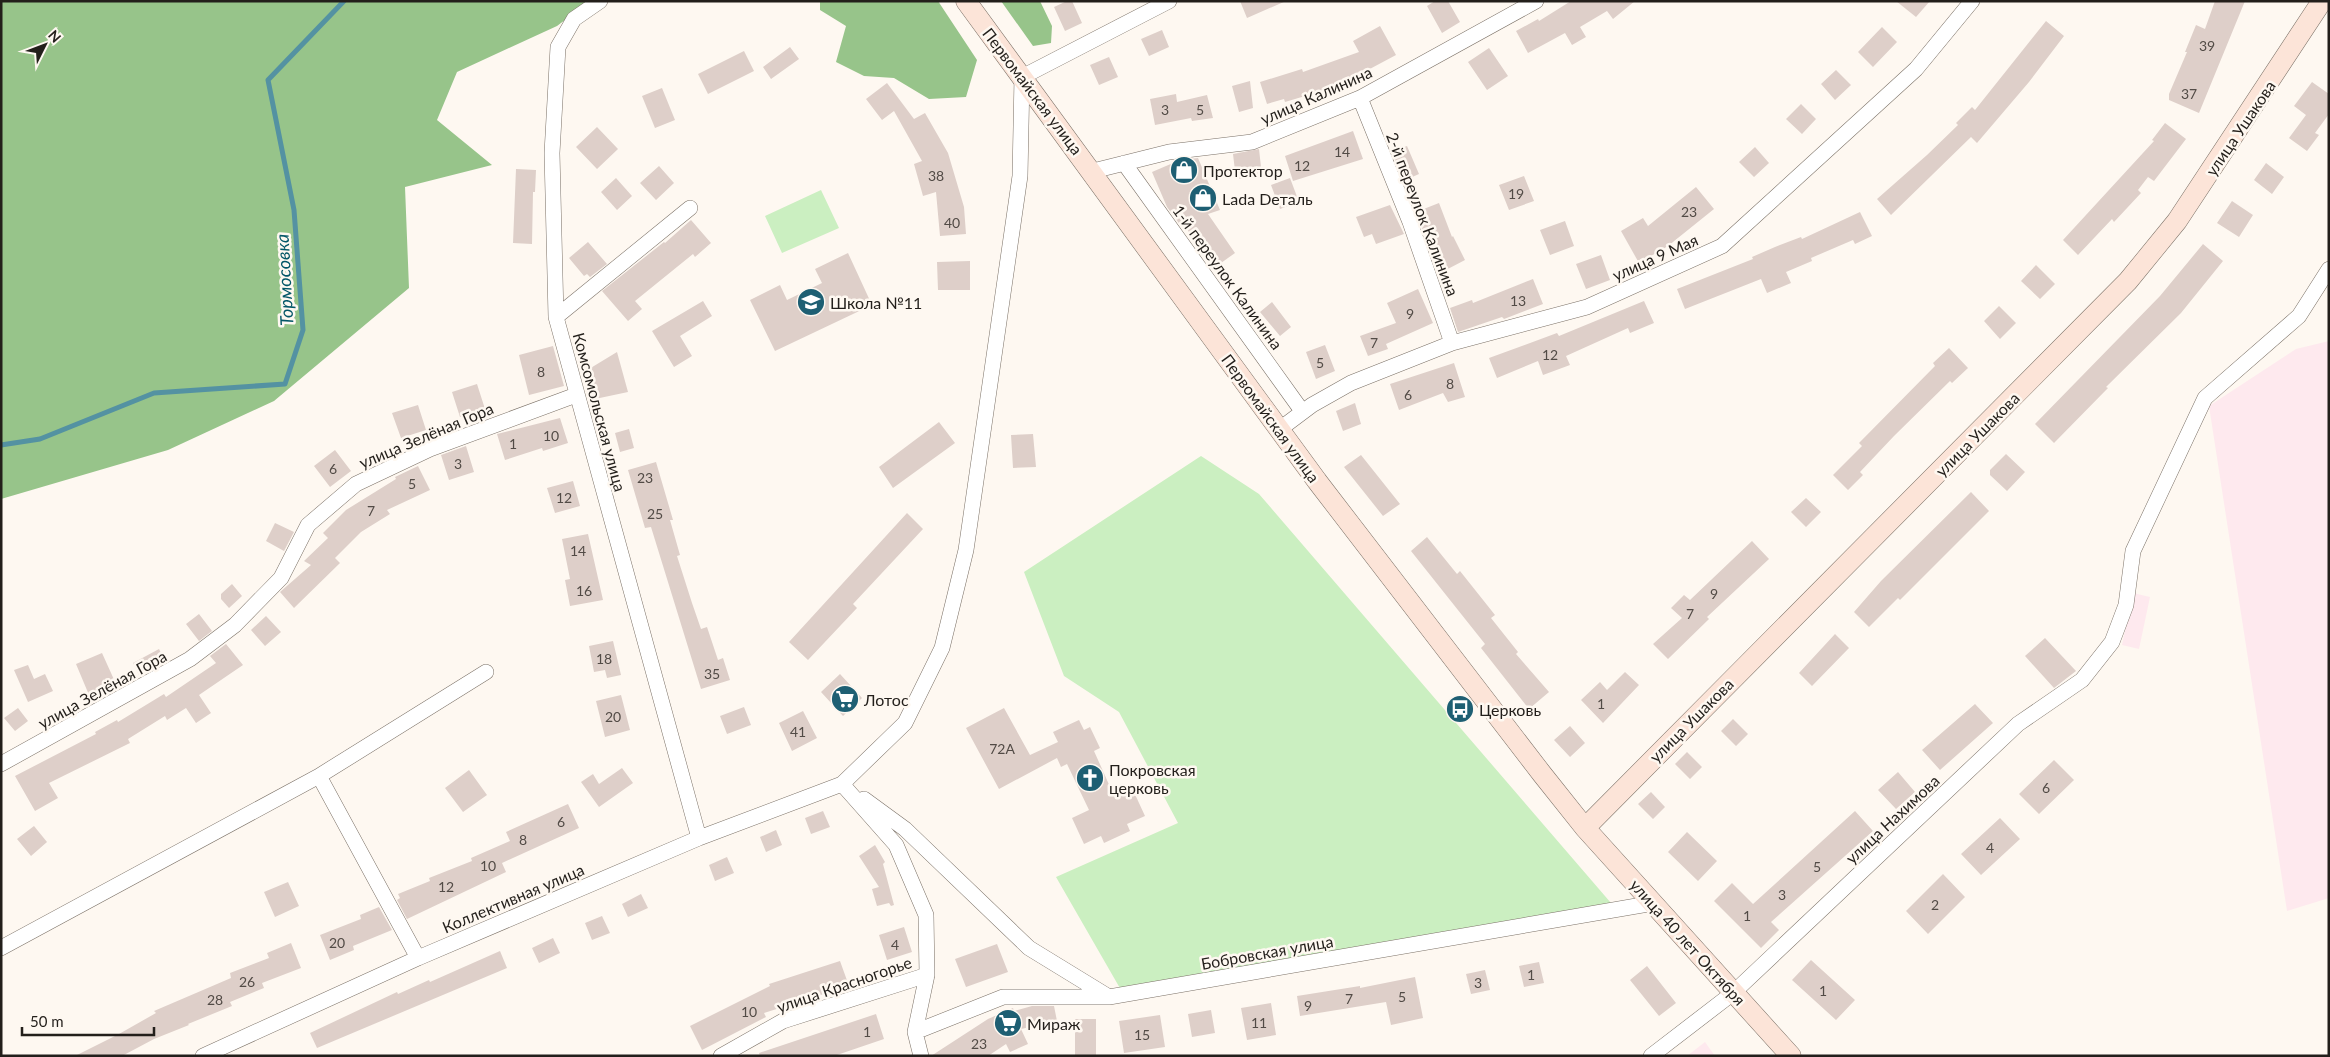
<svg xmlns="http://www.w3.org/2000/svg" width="2330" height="1057" font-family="Lato,sans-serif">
<rect width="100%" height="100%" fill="#fef8f1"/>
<path fill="#fee9ee" d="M2329,341v557l-42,13 -78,-505 87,-57z
M2133,593l17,4 -11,52 -17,-4z
M1705,1042l10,14h-28z"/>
<path fill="#cbefc1" d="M821,190l18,38 -57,25 -17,-37z
M1201,456l58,38 352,409 -490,87 -65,-113 122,-54 -59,-111 -55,-36 -40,-104z"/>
<path fill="#97c48a" d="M1,1h589l-33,25 -100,46 -20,48 55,45 -87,22 4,101 -135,113 -106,49 -167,49z
M820,1h118l39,59 -11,37 -37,2 -35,-21 -30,-2 -28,-14 10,-36 -26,-16z
M1001,1h39l12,25 -1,17 -18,3z"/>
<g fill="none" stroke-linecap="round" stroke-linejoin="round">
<path stroke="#5492a2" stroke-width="5" d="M1,445l39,-6 114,-46 131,-9 18,-54 -9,-120 -26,-130 76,-79"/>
</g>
<path fill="#decfc9" d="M1067,1h5l10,22 -17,8 -11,-24z
M1240,1h46l-39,17z
M1435,1h13l12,21 -18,11 -15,-27z
M1571,1h64l-22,18 -6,-8 -27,16 6,10 -14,8 -7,-12 -37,20 -12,-22 22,-12 1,2z
M1896,1h34l-14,16z
M2215,1h30l-46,112 -30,-13v-6l18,-42h-2l11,-27 9,4z
M2046,21l18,15 -35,46 -52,61 -6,-6 -80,78 -14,-16 50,-44 31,-30 -2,-2 16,-16 3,3z
M1380,26l16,29 -45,24 1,3 -67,20 -1,-3 -17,5 -7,-22 42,-13 1,3 56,-20 -6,-11z
M1882,27l15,15 -24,25 -15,-15z
M1162,30l7,17 -20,9 -8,-17z
M790,47l9,12 -28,20 -8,-12z
M1489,48l19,28 -21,14 -19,-28z
M744,51l10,20 -46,23 -10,-20z
M1109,57l9,20 -19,8 -9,-20z
M1836,70l15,15 -16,15 -14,-16z
M1250,81l3,27 -14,4 -7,-26z
M2312,82l17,12v20l-14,19 4,2 -12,16 -18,-13 17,-23 -12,-9z
M887,83l27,36 11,-6 23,40 16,54 2,27 -26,2 -4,-44 -13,4 -9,-32 8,-3 -28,-50 -12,9 -16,-21z
M662,88l13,32 -20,8 -13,-32z
M1176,94l1,8 30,-7 6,23 -21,3 -1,-3 -36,7 -5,-26z
M1801,104l15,15 -14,15 -16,-15z
M2165,123l21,16 -32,42 -6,-4 -10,13 3,3 -27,29 -2,-3 -34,36 -15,-15 91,-99 -2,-1z
M597,127l21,22 -21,20 -21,-22z
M1353,131l10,28 -70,22 -8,-25z
M1407,146l12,28 -16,7 -11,-29z
M1755,147l14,16 -15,14 -15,-15z
M1259,149l3,27 -26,3 -3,-25z
M1198,158l22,52 -12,4 27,39 -21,15 -30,-43 -3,1 -14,-19 -15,-35 28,-12z
M2266,163l18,14 -12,17 -18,-14z
M659,166l15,17 -18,17 -16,-17z
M516,169l20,1 -1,22h-2l-1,52 -19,-1z
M1524,176l10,25 -25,9 -10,-25z
M616,178l16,18 -15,14 -16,-18z
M1290,178l9,24 -19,7 -9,-24z
M1696,187l18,22 -46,37 -29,17 -18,-32 22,-13 5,8z
M2232,201l21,14 -14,22 -22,-14z
M1439,203l13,34 1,-1 12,24 -23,12 -15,-29 -11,-31z
M1390,205l14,29 -28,10 -4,-10 -8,3 -8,-20z
M1860,212l12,24 -17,8 -2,-4 -42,18 1,3 -26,11 5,11 -24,10 -6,-14 -76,30 -8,-20 76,-30 -1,-2 23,-10 26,-10 1,2z
M691,220l20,23 -16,14 -2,-3 -58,47 7,8 -14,12 -26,-30 62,-49 1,1z
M1565,221l9,25 -24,9 -10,-25z
M588,242l19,22 -17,13 -3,-3 -3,2 -15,-18z
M2203,244l20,17 -42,52 -75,74 2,1 -54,55 -19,-19 125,-128z
M848,253l24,52 -97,46 -25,-51 30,-15 7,15 35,-17 -7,-14z
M1601,255l9,25 -24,9 -10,-25z
M970,261v29h-32l-1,-28z
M2036,265l19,19 -15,15 -19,-18z
M1533,279l10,25 -39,15 -2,-2 -44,15 -8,-24 22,-8 1,3z
M1418,289l15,34 -47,21 2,5 -20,7 -8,-20 36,-13 -9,-20z
M703,301l9,15 -32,20 12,20 -18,11 -22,-36z
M1644,301l10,22 -24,10 -2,-5 -62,28 4,9 -27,10 -5,-14 -41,17 -8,-20 68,-25 2,3z
M1272,302l19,25 -11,9 -20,-24z
M1999,306l17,17 -16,16 -16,-18z
M1325,345l10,26 -19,8 -10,-27z
M553,346l11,40 -35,9 -10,-40z
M1949,348l19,20 -16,15 -2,-2 -56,55 -34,36 3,3 -15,15 -15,-15 29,-29 -3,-3 76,-77 -2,-3z
M617,352l11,40 -33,7 -6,-30z
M1454,363l11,34 -17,5 -5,-9 -44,17 -9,-26z
M477,384l8,25 -25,8 -8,-25z
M1355,403l6,21 -18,7 -7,-20z
M418,405l8,25 -25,8 -9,-25z
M560,418l8,25 -25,8 -1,-3 -37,12 -8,-26z
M939,422l16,21 -62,45 -14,-21z
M629,429l5,19 -14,4 -5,-19z
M1033,434l3,33 -23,1 -2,-33z
M466,446l8,26 -25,8 -8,-25z
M335,450l16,21 -21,16 -16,-21z
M2006,454l19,18 -18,19 -17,-16v-5z
M1361,455l39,49 -17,12 -39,-49z
M656,462l17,58h-3l10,35 -3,1 15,47 9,26 6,-2 11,33 5,-2 7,22 -29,9 -50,-162 -6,1 -17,-58z
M418,466l12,24 -43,20 3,4 -29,18 -26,26 5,5 -46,45 -14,-16 31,-27 -7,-4 24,-23 -5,-5 23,-23 50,-31 -1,-2z
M573,481l7,25 -25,7 -8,-25z
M1971,492l18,19 -89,89 -2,-2 -29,29 -15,-15 27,-31z
M1806,498l15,14 -15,15 -15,-15z
M907,513l16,16 -70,75 4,4 -49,52 -19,-18z
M275,523l19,9 -10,19 -18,-10z
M588,534l15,66 -33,6 -5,-26 5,-1 -8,-40z
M1427,537l30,37 3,-3 35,44 -4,3 27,34 -2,2 33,38 -20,17 -48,-61 4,-4 -74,-93z
M1752,541l17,18 -62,58 2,2 -41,40 -15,-15 29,-26 -11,-10 13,-13 6,5z
M232,584l10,12 -13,12 -8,-9v-5z
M199,614l13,17 -13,10 -13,-17z
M266,616l15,16 -16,14 -14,-16z
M1835,634l14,14 -37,38 -13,-13z
M2045,638l31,33 -22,17 -29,-32z
M613,641l8,34 -14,3 -2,-8 -11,2 -5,-26z
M226,644l17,21 -44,30 12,18 -15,10 -10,-15 -19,12 -2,-4 -37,23 2,4 -81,40 9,15 -23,13 -20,-35 81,-42 -1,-2 22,-12 1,2 46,-28 2,3 50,-34 -6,-7z
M159,649l6,12 -26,14 -6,-12z
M102,653l14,31 -27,11 -13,-31z
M28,665l6,14 11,-5 8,17 -25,11 -14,-32z
M1625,672l14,13 -36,38 -22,-23 19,-18 7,8z
M840,674l22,24 -19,18 -22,-24z
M621,695l9,35 -25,7 -9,-36z
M1975,704l18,19 -53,47 -18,-20z
M744,707l7,18 -24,9 -7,-18z
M18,708l10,13 -13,10 -11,-13z
M1004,708l26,47 28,-13 -5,-10 26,-12 5,10 6,-3 10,21 -6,3 21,47 18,-8 12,26 -18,8 3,7 -26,12 -3,-7 -17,8 -12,-26 17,-8 -22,-46 -6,3 -4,-9 -58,31 -33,-61z
M803,711l14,27 -25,13 -13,-28z
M1733,719l15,15 -12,12 -15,-15z
M1570,726l15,17 -15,14 -16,-17z
M1687,752l15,15 -12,12 -15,-15z
M2054,760l20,20 -35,34 -20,-20z
M622,768l11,15 -34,24 -18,-25 12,-8 6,10z
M469,770l18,25 -24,17 -18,-24z
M1898,772l17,20 -19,17 -18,-19z
M1651,792l14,15 -12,12 -15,-15z
M568,804l11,24 -77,35 4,9 -99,47 -10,-19 3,-2 -2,-4 32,-13 -1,-3 43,-17 -1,-3 39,-17 -4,-9z
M823,811l7,16 -19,7 -6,-16z
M1855,811l18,20 -102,91 8,8 -18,18 -47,-47 18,-18 21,21z
M2000,818l20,21 -39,36 -20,-21z
M34,826l13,16 -16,14 -14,-17z
M776,830l6,15 -16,7 -6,-15z
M1687,832l30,29 -19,20 -30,-29z
M875,845l10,17 -2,2 11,41 -3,1 -2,-3 -12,3 -5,-17 7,-2 -20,-31z
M727,857l7,16 -19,8 -6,-16z
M1943,874l22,23 -37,37 -22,-23z
M288,882l11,24 -24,11 -11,-25z
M641,894l7,14 -20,9 -6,-13z
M379,907l13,23 -39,16 1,4 -24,10 -10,-25 41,-16 -1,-4z
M602,916l8,17 -18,7 -7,-17z
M904,927l8,25 -25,8 -8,-25z
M553,938l7,15 -21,10 -7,-15z
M291,943l10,25 -39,15 2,5 -34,14 2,4 -44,18 1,1 -35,14 -32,17h-47l44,-22 37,-21 -2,-2 77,-33 -1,-5 39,-15 -2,-5z
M997,944l11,28 -42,15 -11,-28z
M500,951l7,17 -190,80 -7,-15 87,-41 1,2 31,-14 1,2z
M1811,960l44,40 -19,20 -44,-40z
M840,961l9,25 -85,27 2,4 -64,33 -12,-24 80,-40 -1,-2z
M1539,962l5,21 -20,4 -5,-21z
M1647,966l29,37 -17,13 -29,-36z
M1485,970l5,20 -19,4 -5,-20z
M1415,977l8,41 -32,7 -5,-23 -86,14 -3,-20 63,-10v2z
M1271,1003l5,32 -29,5 -6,-32z
M1032,1006h22l3,15 -36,8 7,15 -18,8 -4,-8 -18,12h-57l57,-37 25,-11 1,3z
M1211,1010l4,23 -23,4 -4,-23z
M876,1014l8,25 -50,17h-74l-1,-3z
M1160,1015l5,32 -41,6 -5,-32z
M1075,1019h21v36h-21z"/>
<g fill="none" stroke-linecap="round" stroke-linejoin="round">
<defs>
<path id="minor" d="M600,1l-26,18 -16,28 -6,106 4,164 143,521
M1360,98l50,124 42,121
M1124,163l178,248
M1093,171l76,-19 83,-10 108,-44 176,-97
M556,317l134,-109
M1280,429l32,-24 39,-22 101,-40 135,-36 135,-61 194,-177 56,-68
M1,764l189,-105 45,-34 46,-47 27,-53 48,-41 74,-35 146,-54
M319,776l99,182
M864,799l41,30 124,119 80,49
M1,948l318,-172 167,-104
M915,1032l88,-35h106l545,-94
M203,1056l215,-98 281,-120 143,-54 63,-61 37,-75 24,-98 54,-374 2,-99 147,-76
M721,1056l62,-35 144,-46 -1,-60 -30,-70 -54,-61
M921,1056l-6,-24 12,-57
M1651,1056l82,-63 285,-269 64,-44 30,-38 14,-37 7,-54 72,-153 94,-82 30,-47"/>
<path id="secondary" d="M966,1l351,480 225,293 43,54 206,228
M1585,828l543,-547 49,-60 145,-220"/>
</defs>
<use href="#minor" stroke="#7b7167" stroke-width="16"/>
<use href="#secondary" stroke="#7b7167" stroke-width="21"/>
<use href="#minor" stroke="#fff" stroke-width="15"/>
<use href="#secondary" stroke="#fce4d8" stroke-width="20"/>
</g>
<defs>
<symbol id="shop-disc" viewBox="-11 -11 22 22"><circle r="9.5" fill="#1e5f73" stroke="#fef8f1"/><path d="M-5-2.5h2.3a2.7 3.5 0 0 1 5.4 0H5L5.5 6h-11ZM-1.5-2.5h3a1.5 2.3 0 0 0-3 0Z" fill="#fff"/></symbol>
<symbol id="school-disc" viewBox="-11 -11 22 22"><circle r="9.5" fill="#1e5f73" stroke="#fef8f1"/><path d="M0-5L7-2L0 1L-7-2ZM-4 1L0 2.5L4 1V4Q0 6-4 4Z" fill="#fff"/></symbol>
<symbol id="supermarket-disc" viewBox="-11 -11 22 22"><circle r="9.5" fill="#1e5f73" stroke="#fef8f1"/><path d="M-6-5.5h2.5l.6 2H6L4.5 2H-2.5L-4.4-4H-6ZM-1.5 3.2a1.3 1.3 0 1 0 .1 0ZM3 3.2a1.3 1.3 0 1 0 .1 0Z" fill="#fff"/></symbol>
<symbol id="bus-disc" viewBox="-11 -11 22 22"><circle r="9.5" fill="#1e5f73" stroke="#fef8f1"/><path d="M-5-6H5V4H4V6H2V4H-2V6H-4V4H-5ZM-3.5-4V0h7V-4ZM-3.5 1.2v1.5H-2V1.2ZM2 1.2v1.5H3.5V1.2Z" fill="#fff"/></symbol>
<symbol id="church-disc" viewBox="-11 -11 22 22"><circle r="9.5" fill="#1e5f73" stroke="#fef8f1"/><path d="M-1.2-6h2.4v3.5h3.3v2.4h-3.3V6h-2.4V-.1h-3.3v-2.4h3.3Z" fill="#fff"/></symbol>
</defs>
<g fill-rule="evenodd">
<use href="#shop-disc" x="1168" y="154" width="32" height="32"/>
<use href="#shop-disc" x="1187" y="182" width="32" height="32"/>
<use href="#school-disc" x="795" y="286" width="32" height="32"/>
<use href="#supermarket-disc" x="829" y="683" width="32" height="32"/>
<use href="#bus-disc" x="1444" y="693" width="32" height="32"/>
<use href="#church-disc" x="1074" y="762" width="32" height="32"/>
<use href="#supermarket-disc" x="992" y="1007" width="32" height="32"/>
</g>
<g text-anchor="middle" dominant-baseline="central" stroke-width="5" stroke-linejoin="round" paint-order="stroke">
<g font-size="14" fill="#524b46">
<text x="2207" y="45">39</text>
<text x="2189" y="93">37</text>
<text x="1165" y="109">3</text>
<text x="1200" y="109">5</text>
<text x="1342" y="151">14</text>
<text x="1302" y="165">12</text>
<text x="936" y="175">38</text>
<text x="1516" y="193">19</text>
<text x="1689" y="211">23</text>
<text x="952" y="222">40</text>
<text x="1518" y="300">13</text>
<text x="1410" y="313">9</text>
<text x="1374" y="342">7</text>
<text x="1550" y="354">12</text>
<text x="1320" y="362">5</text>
<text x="541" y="371">8</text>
<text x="1450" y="383">8</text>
<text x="1408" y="394">6</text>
<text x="551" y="435">10</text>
<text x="513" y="443">1</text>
<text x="458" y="463">3</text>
<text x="333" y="468">6</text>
<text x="645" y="477">23</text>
<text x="412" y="483">5</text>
<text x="564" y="497">12</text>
<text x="371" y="510">7</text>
<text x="655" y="513">25</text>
<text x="578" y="550">14</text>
<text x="584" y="590">16</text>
<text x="1714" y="593">9</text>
<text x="1690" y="613">7</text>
<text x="604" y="658">18</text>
<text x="712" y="673">35</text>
<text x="1601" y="703">1</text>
<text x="613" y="716">20</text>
<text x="798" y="731">41</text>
<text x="1002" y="748">72А</text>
<text x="2046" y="787">6</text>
<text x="561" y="821">6</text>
<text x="523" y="839">8</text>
<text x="1990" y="847">4</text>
<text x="488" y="865">10</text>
<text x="1817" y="866">5</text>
<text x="446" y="886">12</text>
<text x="1782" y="894">3</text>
<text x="1935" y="904">2</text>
<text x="1747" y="915">1</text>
<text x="337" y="942">20</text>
<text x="895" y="944">4</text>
<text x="1531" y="974">1</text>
<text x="247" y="981">26</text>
<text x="1478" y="982">3</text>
<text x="1823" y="990">1</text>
<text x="1402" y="996">5</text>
<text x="1349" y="998">7</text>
<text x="215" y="999">28</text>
<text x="1308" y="1005">9</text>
<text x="749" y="1011">10</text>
<text x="1259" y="1022">11</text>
<text x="867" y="1031">1</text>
<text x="1142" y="1034">15</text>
<text x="979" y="1043">23</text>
</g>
<g font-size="16" fill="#231f1b" stroke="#fef8f1">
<text transform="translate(1033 91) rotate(53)">Первомайская улица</text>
<text transform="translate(1316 95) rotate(-24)">улица Калинина</text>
<text transform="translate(2240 128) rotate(-56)">улица Ушакова</text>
<text transform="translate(1423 214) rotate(69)">2-й переулок Калинина</text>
<text transform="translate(1655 257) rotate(-24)">улица 9 Мая</text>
<text transform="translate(1228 277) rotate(54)">1-й переулок Калинина</text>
<text transform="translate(600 412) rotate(75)">Комсомольская улица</text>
<text transform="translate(1271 418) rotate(54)">Первомайская улица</text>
<text transform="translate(1977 434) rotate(-45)">улица Ушакова</text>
<text transform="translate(426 435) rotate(-23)">улица Зелёная Гора</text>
<text transform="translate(102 689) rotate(-29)">улица Зелёная Гора</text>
<text transform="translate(1691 720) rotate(-45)">улица Ушакова</text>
<text transform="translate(1892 819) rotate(-43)">улица Нахимова</text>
<text transform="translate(513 898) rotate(-23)">Коллективная улица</text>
<text transform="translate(1688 942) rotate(48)">улица 40 лет Октября</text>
<text transform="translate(1267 952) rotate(-10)">Бобровская улица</text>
<text transform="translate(844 984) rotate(-19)">улица Красногорье</text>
</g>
<g font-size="16" fill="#231f1b" stroke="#fef8f1" text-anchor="start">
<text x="1203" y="170">Протектор</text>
<text x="1222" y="198">Lada Dеталь</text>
<text x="830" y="302">Школа №11</text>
<text x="864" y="699">Лотос</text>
<text x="1479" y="709">Церковь</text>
<text x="1109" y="769">Покровская<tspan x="1109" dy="18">церковь</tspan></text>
<text x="1027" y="1023">Мираж</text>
</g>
<g font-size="18" font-style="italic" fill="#035667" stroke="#fef8f1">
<text transform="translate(284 280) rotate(-93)">Тормосовка</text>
</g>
</g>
<rect width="2330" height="1057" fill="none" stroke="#231f1b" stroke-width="5"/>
<g transform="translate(45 45) rotate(48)" stroke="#fef8f1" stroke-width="4" paint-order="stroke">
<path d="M0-4L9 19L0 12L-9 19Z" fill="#231f1b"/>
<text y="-8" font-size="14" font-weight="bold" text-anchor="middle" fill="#231f1b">N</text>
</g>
<path d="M22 1027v8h132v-8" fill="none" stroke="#231f1b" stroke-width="2.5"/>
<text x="30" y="1027" font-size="15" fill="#231f1b" stroke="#fef8f1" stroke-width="4" paint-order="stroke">50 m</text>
</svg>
